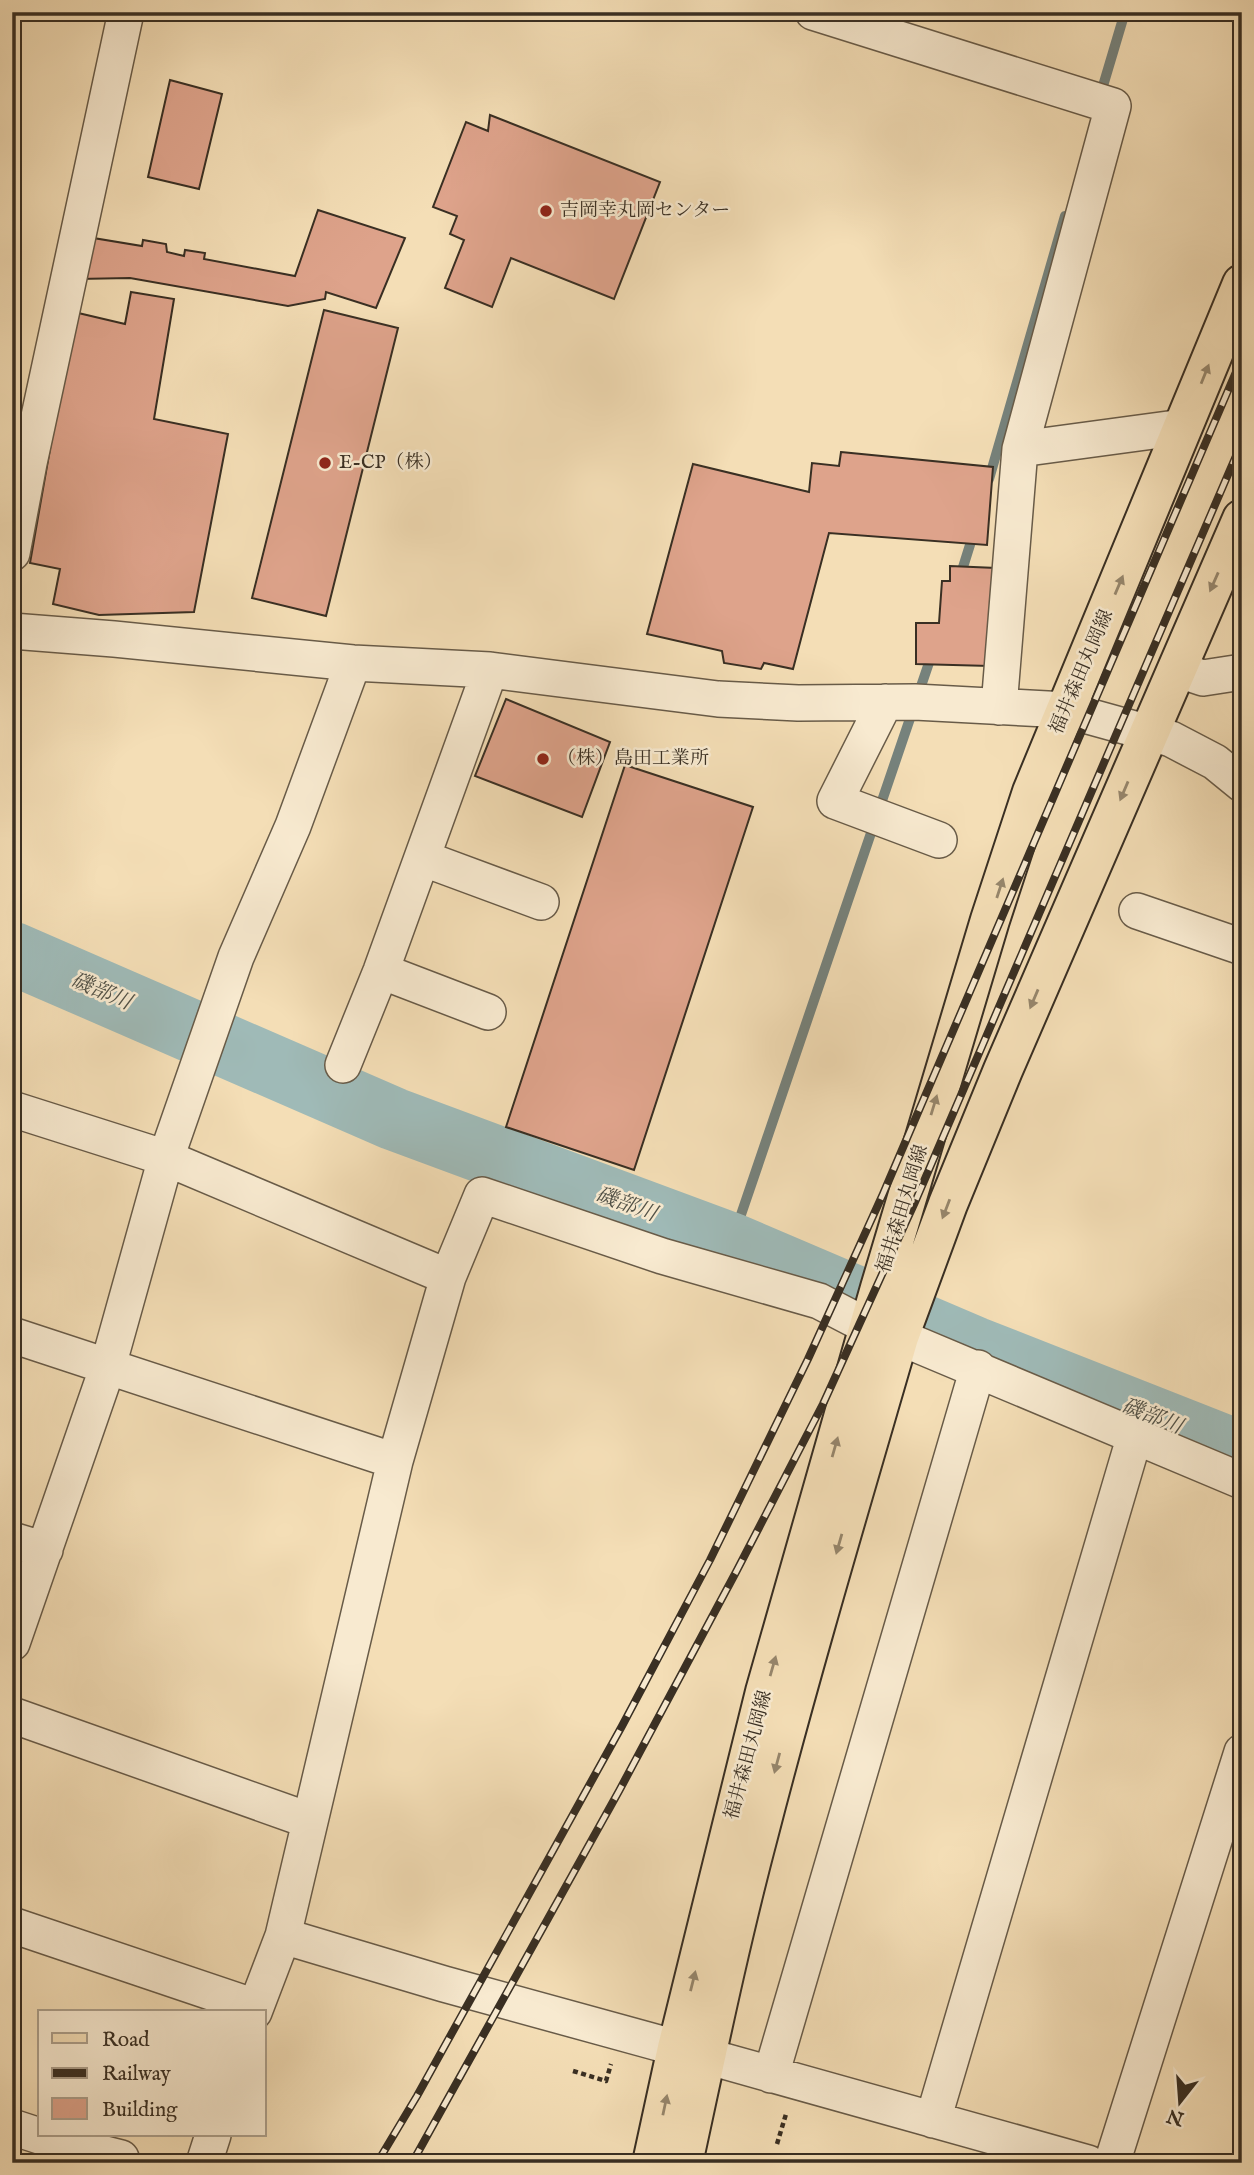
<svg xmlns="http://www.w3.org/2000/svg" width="1254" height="2175" font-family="'IM FELL English','Noto Serif JP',serif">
<rect width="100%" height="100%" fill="#f4deb6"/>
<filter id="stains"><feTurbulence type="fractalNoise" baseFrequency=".00286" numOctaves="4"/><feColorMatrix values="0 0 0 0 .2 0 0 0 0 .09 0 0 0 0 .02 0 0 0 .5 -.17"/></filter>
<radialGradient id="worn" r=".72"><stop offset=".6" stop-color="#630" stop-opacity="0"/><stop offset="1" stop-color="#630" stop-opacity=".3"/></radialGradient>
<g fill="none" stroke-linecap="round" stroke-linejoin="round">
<path stroke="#76827c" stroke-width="10" d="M1100,96l25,-84
M989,479l76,-263
M959,580l15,-48
M731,1244l202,-593"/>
<path stroke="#9fbab7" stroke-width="63" d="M12,953l382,166 337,125 244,104 267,105"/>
</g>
<path fill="#dea38b" stroke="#392f23" stroke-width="2" d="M170,80l52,14 -23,95 -51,-12z
M490,115l170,67 -46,117 -103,-41 -19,49 -47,-19 19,-48 -14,-6 7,-18 -24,-9 33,-85 22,9z
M318,210l87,28 -29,70 -50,-16 -1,7 -37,7 -158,-28 -52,1 9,-42 55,9 1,-6 23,4 1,8 17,4 1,-6 20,3 -1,6 91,17z
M131,292l43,7 -20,120 74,15 -34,178 -95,3 -46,-11 7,-35 -30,-6 44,-251 51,12z
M324,310l74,18 -72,288 -74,-18z
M841,452l152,15 -6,78 -158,-12 -36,136 -29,-6 -3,6 -37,-6 -2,-12 -75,-17 46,-170 116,28 3,-29 27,3z
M950,566l46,2 -6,98 -74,-2v-41h23l3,-42h8z
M506,699l104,43 -28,75 -107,-41z
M625,765l128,42 -119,363 -128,-43z"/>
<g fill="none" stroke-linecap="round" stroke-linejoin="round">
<defs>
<path id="minor" d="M813,12l300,94 -93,343 -21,258
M1020,449l163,-22
M12,553l17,-90 97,-451
M12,631l102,8 239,24 137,7 228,29 80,4 117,-1 151,8 105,29 44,23 27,22
M1176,669l27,9 39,-6
M885,702l-50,99 104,39
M422,858l119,44
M1137,911l105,36
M381,971l107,41
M343,1065l38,-94 109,-301
M12,1109l154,49 282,119
M12,1335l383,126
M899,1337l343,144
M12,1540l33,10
M12,1643l96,-277 58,-208 70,-201 57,-131 60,-163
M12,1715l296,105
M12,1925l243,82
M283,1936l161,48 233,64
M254,2012l29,-76 112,-475 53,-184 34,-82 180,61 157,45 50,26
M706,2056l382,107
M771,2075l207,-707
M933,2120l202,-685
M12,2127l49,16 60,15
M204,2163l9,-28
M1112,2163l130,-411"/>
<path id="major" d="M652,2163l25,-115 88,-356 115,-404 110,-368 42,-128 210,-508
M683,2163c24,-111 47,-222 76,-331 43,-166 92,-330 140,-495l49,-133 55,-134 239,-551"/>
</defs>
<use href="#minor" stroke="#685b48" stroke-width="38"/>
<use href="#major" stroke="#392f23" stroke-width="42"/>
<path stroke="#392f23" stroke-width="4.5" stroke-dasharray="5 3.5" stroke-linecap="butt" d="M573,2071l33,10 5,-17
M777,2144l9,-30"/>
<use href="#minor" stroke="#f8ead0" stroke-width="35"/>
<use href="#major" stroke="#f4deb6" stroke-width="38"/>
<defs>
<path id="rail" d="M377,2163l40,-67 205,-370 88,-166 98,-201 75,-165 359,-836
M412,2163l207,-372 117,-219 87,-168 92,-202 327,-760"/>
</defs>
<use href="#rail" stroke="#392f23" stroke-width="8"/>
<use href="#rail" stroke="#f8ead0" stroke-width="5" stroke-dasharray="16" stroke-linecap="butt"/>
</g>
<defs><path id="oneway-solid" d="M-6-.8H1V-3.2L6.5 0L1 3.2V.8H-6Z" transform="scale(1.75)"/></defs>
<g fill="#96866c">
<use href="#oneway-solid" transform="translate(1205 374) rotate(-68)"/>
<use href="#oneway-solid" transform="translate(1214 582) rotate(114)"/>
<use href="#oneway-solid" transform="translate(1119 585) rotate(-67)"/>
<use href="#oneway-solid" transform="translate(1124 791) rotate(113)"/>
<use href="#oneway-solid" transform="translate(1000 888) rotate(-72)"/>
<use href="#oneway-solid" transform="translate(1034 999) rotate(113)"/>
<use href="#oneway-solid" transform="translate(934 1105) rotate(-73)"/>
<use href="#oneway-solid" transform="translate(946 1209) rotate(111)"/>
<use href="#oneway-solid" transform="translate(835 1447) rotate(-74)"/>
<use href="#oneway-solid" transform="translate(839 1544) rotate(106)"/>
<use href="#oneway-solid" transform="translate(773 1666) rotate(-74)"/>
<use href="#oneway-solid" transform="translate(777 1763) rotate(105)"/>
<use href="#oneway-solid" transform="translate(693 1981) rotate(-76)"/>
<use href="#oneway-solid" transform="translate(665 2105) rotate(-78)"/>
</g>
<g fill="#8f2418" stroke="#f8ead0" stroke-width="2.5">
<circle cx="546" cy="211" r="7"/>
<circle cx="325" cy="463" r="7"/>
<circle cx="543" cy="759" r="7"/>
</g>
<g text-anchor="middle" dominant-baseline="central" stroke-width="5" stroke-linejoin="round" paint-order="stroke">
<g font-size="19" fill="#392f23" stroke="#f8ead0" text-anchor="start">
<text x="560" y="211">吉岡幸丸岡センター</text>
<text x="339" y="463">E-CP（株）</text>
<text x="557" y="759">（株）島田工業所</text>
</g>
<g font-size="19" fill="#392f23" stroke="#f8ead0">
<text transform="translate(1082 672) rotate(-67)">福井森田丸岡線</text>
<text transform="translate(903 1209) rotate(-73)">福井森田丸岡線</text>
<text transform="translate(749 1755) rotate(-75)">福井森田丸岡線</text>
</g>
<g font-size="21" font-style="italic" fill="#525248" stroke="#f8ead0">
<text transform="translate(101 992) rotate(23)">磯部川</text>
<text transform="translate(626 1205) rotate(20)">磯部川</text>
<text transform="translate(1152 1417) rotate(21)">磯部川</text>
</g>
</g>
<rect width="1254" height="2175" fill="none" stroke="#f4deb6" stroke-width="42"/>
<rect x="14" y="14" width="1226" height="2147" fill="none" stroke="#392f23" stroke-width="3.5"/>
<rect x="21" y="21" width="1212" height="2133" fill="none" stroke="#392f23" stroke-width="2"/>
<rect x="38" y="2010" width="228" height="126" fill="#f8ead0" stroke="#ac9f8b" stroke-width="2"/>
<rect x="52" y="2033" width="35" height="10" fill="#f4deb6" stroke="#ac9f8b" stroke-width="2"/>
<text x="102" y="2046" font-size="21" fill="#392f23">Road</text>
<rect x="52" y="2068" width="35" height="10" fill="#392f23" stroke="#ac9f8b" stroke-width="2"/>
<text x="102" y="2080" font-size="21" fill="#392f23">Railway</text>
<rect x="52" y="2098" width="35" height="21" fill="#dea38b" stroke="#ac9f8b" stroke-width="2"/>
<text x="102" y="2116" font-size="21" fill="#392f23">Building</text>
<g transform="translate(1180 2102) rotate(197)" stroke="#f8ead0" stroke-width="5" paint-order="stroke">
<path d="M0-5L12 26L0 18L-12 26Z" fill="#392f23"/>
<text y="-10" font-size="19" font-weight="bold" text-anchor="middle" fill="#392f23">N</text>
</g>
<rect width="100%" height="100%" filter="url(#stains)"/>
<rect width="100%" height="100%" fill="url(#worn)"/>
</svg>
